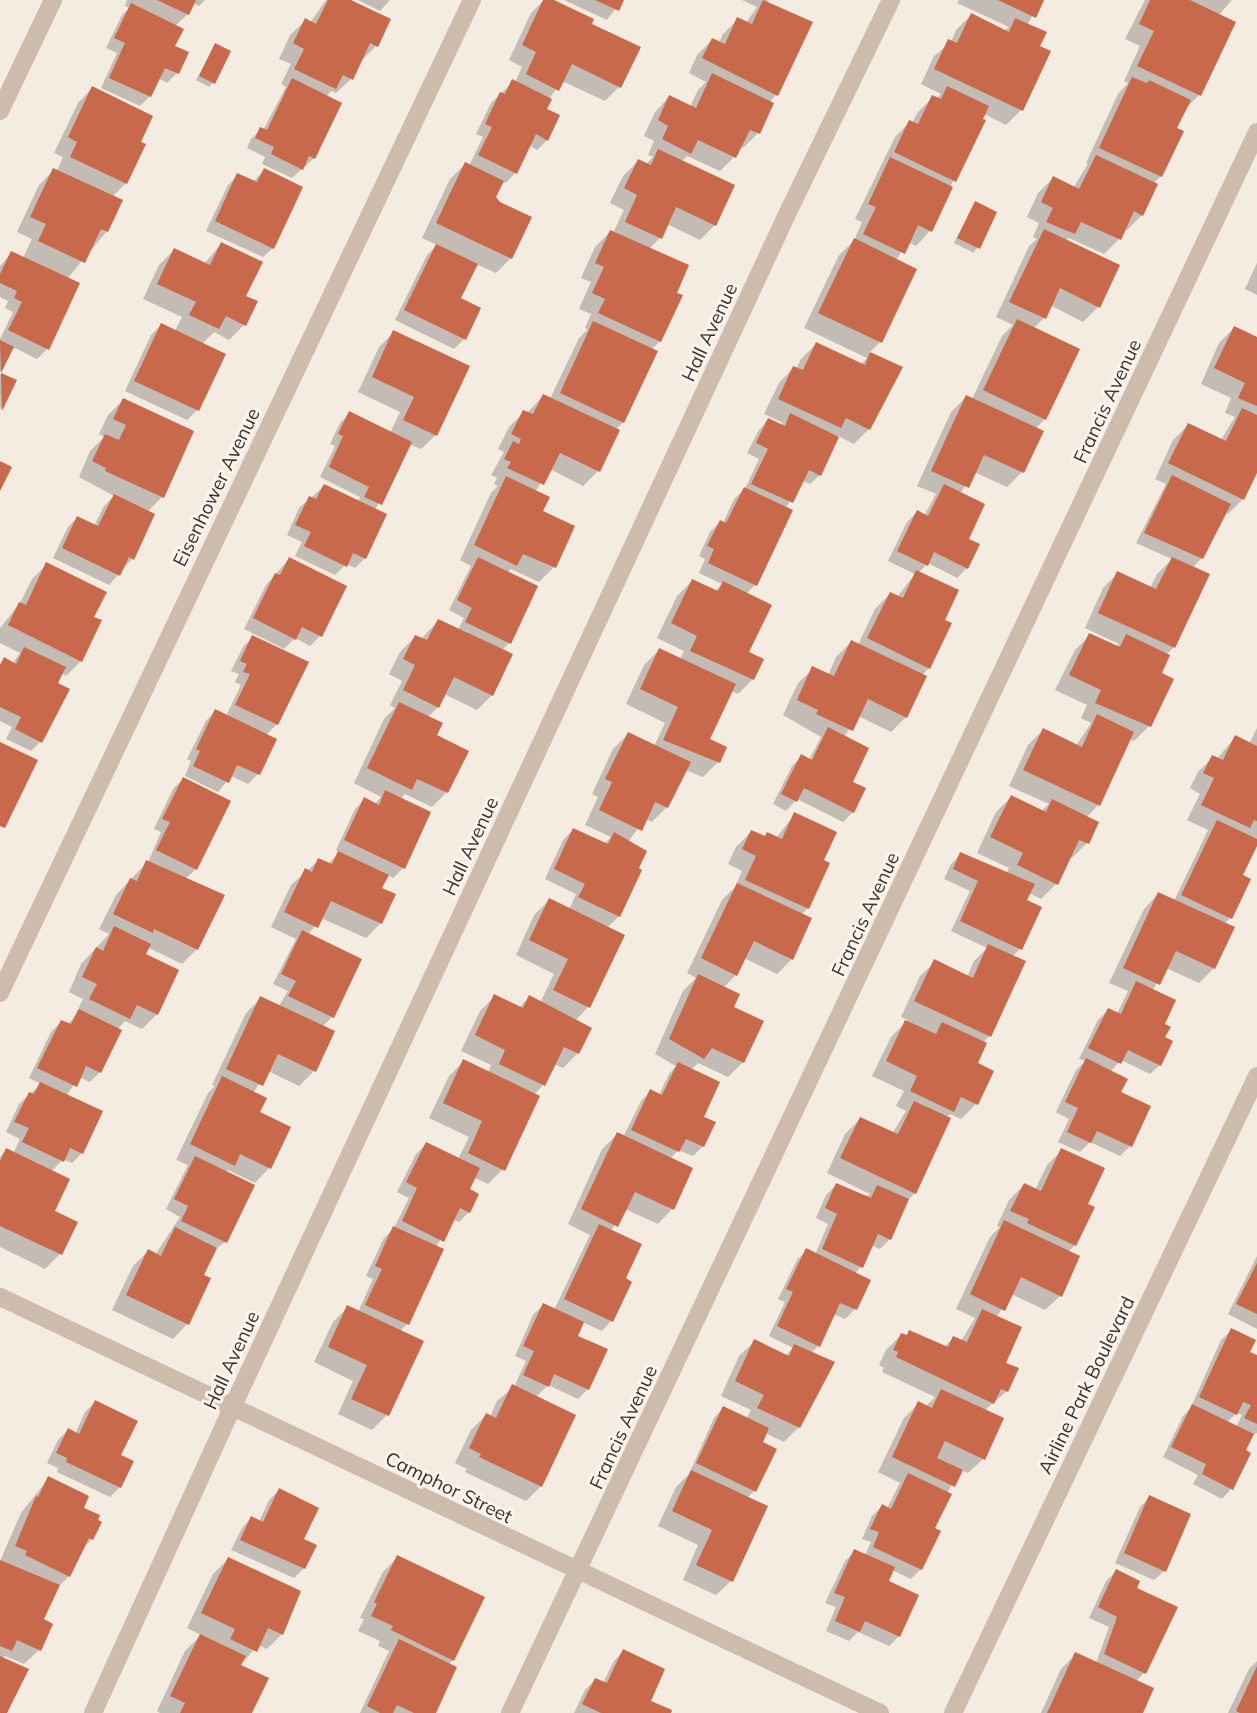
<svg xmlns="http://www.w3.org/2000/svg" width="1257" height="1713" font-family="Mulish,sans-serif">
  <rect width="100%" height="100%" fill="#f4ebe1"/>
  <g fill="#0003" fill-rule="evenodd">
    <polygon points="127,0 205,0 199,6 193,3 188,14 175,26 173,46 177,73 167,83 158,78 150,96 140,106 101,88 117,53 106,48 122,15 129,8 125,6"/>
    <polygon points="326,0 346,0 388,20 376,46 361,61 351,79 336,93 331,91 326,97 314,158 292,178 262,164 265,157 247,148 251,139 261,129 263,130 286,87 281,84 291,64 279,59 290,35 305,21 310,23"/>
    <polygon points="358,0 390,0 380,11"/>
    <polygon points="544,0 550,0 590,25 620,86 605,101 562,81 549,99 545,110 547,140 537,150 529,145 515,173 506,183 502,181 494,197 511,258 496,273 476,264 459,299 464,339 454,349 395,320 427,255 437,245 422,238 450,179 465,164 469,166 483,137 476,134 491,103 513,82 515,83 522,67 509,60 531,13"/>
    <polygon points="564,0 622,0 607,20"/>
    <polygon points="742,0 769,0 767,2 811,23 776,95 769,102 758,133 743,148 740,146 735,156 720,171 687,156 681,162 715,225 700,240 667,224 660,238 649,249 660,341 651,350 623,422 615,430 598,471 583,486 550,469 535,492 541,512 573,527 554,567 539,582 511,569 507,573 509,643 501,651 492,695 477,710 444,694 438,707 427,718 435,736 447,792 432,807 405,794 400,799 403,868 393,878 387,875 380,889 381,923 366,938 321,918 308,935 332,1017 322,1027 314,1071 299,1086 268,1071 253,1093 269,1168 255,1183 228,1170 225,1173 225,1242 213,1251 201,1276 209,1279 187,1324 173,1339 112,1310 133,1266 148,1251 155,1255 180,1217 166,1209 188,1165 176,1160 208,1093 215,1086 212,1085 246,1013 261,998 279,1006 288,991 273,984 296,939 271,927 291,885 319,860 328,864 340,852 336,850 355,809 364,800 375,804 381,797 354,783 384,719 395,708 390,705 402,681 389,674 400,652 415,637 421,639 438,621 458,630 464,618 449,610 471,566 460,560 491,493 498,486 494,484 497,478 491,475 504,452 498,449 509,427 524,412 527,413 543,396 550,399 579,338 588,329 585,328 591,314 579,309 591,282 581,278 595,247 610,232 613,233 624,210 610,203 623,176 638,161 646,164 653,157 648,155 654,141 644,136 655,112 669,97 690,107 698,90 706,82 689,73 697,55 712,40 719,43 723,34 738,19 746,23 757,7"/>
    <polygon points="959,0 1042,0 1027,25 1038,47 1021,110 1006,125 984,114 930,231 916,246 908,242 896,260 880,342 869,353 900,368 869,429 854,444 838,436 820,475 810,484 802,481 785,509 755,585 746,594 747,653 753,679 738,694 731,691 708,739 718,762 703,777 685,770 667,807 652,822 645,819 628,842 619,916 607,928 588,1007 575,1021 578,1053 563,1068 554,1064 543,1085 534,1095 503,1169 488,1184 473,1177 467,1190 469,1212 459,1222 453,1219 436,1247 407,1324 400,1331 422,1342 387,1415 372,1430 338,1414 353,1381 314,1362 333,1322 348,1307 358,1312 373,1279 366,1276 384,1238 394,1228 409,1198 397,1192 416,1154 426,1144 458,1159 469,1137 429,1118 449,1076 464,1061 488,1073 491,1065 461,1051 480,1011 495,996 519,1008 529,997 540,1003 554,974 516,955 534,915 549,900 569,910 576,894 545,879 563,840 573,830 604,844 611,837 585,825 598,797 592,794 613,749 628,734 654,746 665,723 626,704 644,665 659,650 680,659 684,651 657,638 677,596 692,581 714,592 722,584 699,573 705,559 699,556 710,532 720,522 723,523 734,499 745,489 759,459 747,453 759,430 768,420 780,426 783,423 764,414 779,383 793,368 796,369 801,359 816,344 860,365 867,358 804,328 839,255 854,241 862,222 855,219 895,137 910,122 912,123 918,112 933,97 936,99 941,94 921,84 934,56 951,42 956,30 971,15 1004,31 1009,27 957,3"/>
    <polygon points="1145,0 1232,0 1218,16 1199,95 1184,110 1175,129 1181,132 1161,176 1153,184 1142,215 1127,230 1124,228 1119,239 1104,254 1069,238 1065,241 1098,307 1083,322 1050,305 1044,318 1033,329 1045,419 1035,429 1022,472 1007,487 974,472 960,494 967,568 957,578 928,563 918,573 942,621 929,668 922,675 906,717 891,732 858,716 844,737 853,812 843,822 797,799 786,811 773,804 792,766 802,756 809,760 821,737 783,715 798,683 813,669 828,676 836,657 851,642 858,645 875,609 890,594 897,597 915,574 888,561 907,522 917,512 924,516 936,494 917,486 951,412 966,397 972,399 1002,336 1013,325 996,317 1029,246 1037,239 1033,237 1039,223 1027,217 1038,193 1053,178 1073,188 1088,164 1086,163 1118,94 1128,83 1124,81 1140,46 1125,39"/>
    <polygon points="215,45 214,82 209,87 196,80"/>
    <polygon points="92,88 139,143 126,183 112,197 107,231 67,279 47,349 37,359 13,347 0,372 0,339 13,312 5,308 8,301 0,297 0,266 11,253 23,258 32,239 17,232 39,185 54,170 57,171 63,157 54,153 78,103"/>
    <polygon points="264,170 273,248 263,257 206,231 228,185 238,175 253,182"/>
    <polygon points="975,203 995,212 974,253 954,243"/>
    <polygon points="221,244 244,297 244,325 229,340 214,332 202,344 224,354 197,410 187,420 125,391 151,335 161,325 175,331 182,317 143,299 159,265 174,250 204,264"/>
    <polygon points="1257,263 1257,295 1245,289"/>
    <polygon points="1234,328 1257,339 1257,469 1243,499 1228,514 1225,512 1202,558 1192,568 1207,575 1174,647 1166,655 1149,726 1134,741 1129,739 1098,805 1086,818 1097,823 1087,843 1072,858 1069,857 1056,884 1041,899 1029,893 1025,901 1020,949 1012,957 989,1036 983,1043 976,1064 976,1104 961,1119 950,1114 946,1118 915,1193 906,1202 890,1239 880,1249 871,1245 861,1267 854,1274 869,1281 855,1309 845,1319 833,1314 818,1346 811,1353 799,1427 784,1442 765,1433 760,1443 754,1491 747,1498 731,1581 716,1595 683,1580 698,1545 658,1526 676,1487 689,1474 714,1418 723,1408 746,1419 751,1410 721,1396 739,1356 754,1342 785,1356 793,1348 769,1336 785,1302 778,1299 797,1260 807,1250 815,1255 828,1224 816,1218 826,1195 836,1185 867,1196 870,1194 827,1173 845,1134 860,1119 892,1134 906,1111 896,1106 904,1091 872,1076 891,1037 908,1020 901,1017 920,976 935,962 967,977 974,961 987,948 951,931 970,891 944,879 951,864 960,855 1006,874 1009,868 977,853 996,812 1011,797 1041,811 1049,804 1009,786 1028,745 1043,730 1076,746 1091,723 1081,718 1087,705 1055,690 1075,650 1090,635 1115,647 1119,644 1085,628 1103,588 1118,573 1150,588 1157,574 1172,559 1136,543 1166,484 1155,479 1173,440 1188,425 1221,440 1235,417 1225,413 1231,398 1201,384 1219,343"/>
    <polygon points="394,332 436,435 421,449 409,444 375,510 365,558 355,568 346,564 335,575 295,556 302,542 287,535 299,508 324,486 358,502 360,497 320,477 335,446 330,444 340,423 350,413 390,433 400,412 358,392 379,347"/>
    <polygon points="0,374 15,381 0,410"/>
    <polygon points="123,400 162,497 147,512 132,559 109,585 53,558 68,527 77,518 94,526 104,506 114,496 79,477 90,451 104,437 99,434 108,415"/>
    <polygon points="289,559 320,636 310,646 295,638 284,649 244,629 266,585"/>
    <polygon points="47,564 92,617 81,661 66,676 61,673 41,741 31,751 6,739 12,727 0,721 0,664 4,660 12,664 20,653 0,643 0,628 20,603 32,579"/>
    <polygon points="253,637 306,663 277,724 266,735 275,739 258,774 248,784 231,776 218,792 185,776 191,761 187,759 206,721 215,711 226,716 241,685 235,682 239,674 231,671 243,647"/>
    <polygon points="1257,728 1257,843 1241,876 1230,918 1224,924 1214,968 1199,983 1166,968 1152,991 1163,1025 1160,1065 1150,1074 1121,1060 1110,1072 1119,1093 1149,1107 1130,1146 1120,1156 1090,1142 1080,1152 1058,1142 1069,1119 1056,1112 1076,1070 1085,1061 1079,1059 1098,1020 1108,1010 1117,1014 1128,991 1109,983 1144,909 1158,894 1174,901 1208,830 1187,820 1200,794 1190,788 1198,772 1213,757 1217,759 1235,737 1249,744"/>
    <polygon points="183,779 196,869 185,879 197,949 182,964 147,947 144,955 157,1014 142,1029 125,1021 117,1030 100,1072 90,1082 79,1077 66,1096 82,1153 72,1163 63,1159 51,1172 52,1211 75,1222 60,1254 45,1269 0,1247 0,1157 6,1150 13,1154 20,1139 6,1132 19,1104 41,1084 29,1078 51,1032 61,1022 68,1025 75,1015 83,999 69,992 81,964 109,934 99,929 116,895 149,860 161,832 154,829 173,789"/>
    <polygon points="795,814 822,861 808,908 801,915 792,959 777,974 744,958 736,975 723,988 731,1008 743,1062 728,1077 698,1063 691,1070 702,1117 703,1146 693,1156 678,1150 670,1159 672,1209 658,1224 625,1209 611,1231 623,1279 611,1321 602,1331 582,1322 575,1336 588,1389 578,1399 548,1385 535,1398 541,1486 526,1501 465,1472 467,1469 455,1463 471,1430 486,1415 490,1417 497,1401 514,1387 526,1361 515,1356 533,1315 543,1305 554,1310 590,1235 568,1224 602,1149 617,1134 623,1137 641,1101 651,1091 659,1095 669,1074 676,1066 655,1054 683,991 696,978 687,973 722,900 735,887 742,871 728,864 736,847 751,832 764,838 776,838"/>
    <polygon points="1062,1150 1086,1205 1075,1245 1068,1252 1060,1296 1045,1310 1011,1294 996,1318 1007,1391 984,1411 983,1459 968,1473 961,1470 947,1493 921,1569 911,1579 892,1570 886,1582 899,1636 889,1646 858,1632 849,1641 826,1631 836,1607 825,1603 845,1561 855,1551 865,1555 871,1542 862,1539 872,1516 882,1506 887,1508 900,1483 878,1472 904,1418 919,1403 926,1406 935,1397 882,1372 884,1368 879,1365 886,1350 901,1335 905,1337 910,1332 944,1347 953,1338 961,1341 975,1318 956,1309 990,1237 1000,1227 997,1226 1009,1200 1024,1185 1035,1190 1047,1165"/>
    <polygon points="1257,1256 1257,1329 1228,1314"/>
    <path d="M1231 1331 1248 1353 1257 1357V1433L1251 1436 1231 1489 1222 1499 1193 1484 1198 1475 1163 1457 1183 1416 1190 1409 1221 1340ZM1237 1413 1242 1415 1236 1427 1227 1422Z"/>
    <polygon points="95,1402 119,1456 120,1487 110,1497 57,1472 58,1468 47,1463 58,1440 68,1430 75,1434 85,1412"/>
    <polygon points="48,1479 82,1508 92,1539 82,1549 69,1576 56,1589 41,1620 39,1650 24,1664 5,1656 2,1659 5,1713 0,1713 0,1561 21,1513"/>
    <polygon points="279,1490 302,1540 304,1568 294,1578 231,1550 242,1528 251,1518 259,1522 269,1500"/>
    <polygon points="1150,1497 1164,1571 1154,1580 1115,1563 1140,1507"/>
    <polygon points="398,1557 453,1660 448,1665 434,1713 360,1713 389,1651 378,1646 380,1641 358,1631 364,1619 360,1618 383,1572"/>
    <polygon points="228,1559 282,1634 267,1649 258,1645 240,1666 249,1713 160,1713 157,1711 185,1651 201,1635 187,1628 213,1574"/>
    <polygon points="1116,1571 1135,1588 1144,1673 1136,1681 1141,1713 1041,1713 1061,1669 1076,1654 1096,1663 1109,1627 1089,1618 1106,1581"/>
    <polygon points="623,1651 649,1701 669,1713 574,1713 585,1690 595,1680 603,1683 614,1661"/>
    <polygon points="1257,1661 1257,1713 1228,1713 1249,1669"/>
  </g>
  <g fill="#c8694b">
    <polygon points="157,0 196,0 189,15"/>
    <polygon points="328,0 351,0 391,19 378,47 370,43 353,80 343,75 336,89 294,69 304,49 293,43 305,18 316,24"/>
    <polygon points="543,0 554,0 594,19 592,24 641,47 621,88 572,64 559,91 526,74 536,52 522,45"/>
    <polygon points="595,0 624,0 619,11"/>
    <polygon points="763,0 813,22 778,96 702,58 712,38 725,44 737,17 752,24"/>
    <polygon points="998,0 1044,0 1036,18"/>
    <polygon points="1150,0 1190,0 1236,22 1201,96 1137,66 1154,31 1139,24"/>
    <polygon points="131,3 184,29 175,46 189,52 179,74 165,68 151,97 109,78 125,43 114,38"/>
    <polygon points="971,13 1009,32 1015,18 1047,32 1040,46 1051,51 1023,111 934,69 948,39 957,43"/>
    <polygon points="215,43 231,51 215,84 199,76"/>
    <polygon points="712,73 774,103 760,134 750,130 736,158 698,140 691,154 662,139 668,126 658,120 669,95 696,108"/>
    <polygon points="1132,77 1147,83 1149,80 1191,100 1177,128 1184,131 1162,177 1099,148"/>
    <polygon points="292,78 342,103 315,159 309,156 303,170 271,154 274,147 255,138 260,127 267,130"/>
    <polygon points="512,79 552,99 547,109 560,115 548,141 536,134 517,174 478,155 492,127 485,124 500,92 505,94"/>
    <polygon points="92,86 153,116 141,142 146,144 127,184 70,157 77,142 68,137"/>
    <polygon points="947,86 989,106 983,119 986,120 956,182 894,152 909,120 918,124 932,95 941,99"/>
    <polygon points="658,149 735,185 716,226 676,207 662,239 625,222 637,195 624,188 638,159 651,165"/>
    <polygon points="1096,155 1158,184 1143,216 1134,211 1121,240 1081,222 1075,234 1046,222 1053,208 1041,202 1053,176 1079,189"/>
    <polygon points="890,157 953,187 932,232 918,225 905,254 863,234 876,207 868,204"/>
    <polygon points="465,162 504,181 496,197 500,202 532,217 512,259 436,223"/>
    <polygon points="53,168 123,200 108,232 101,229 85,263 38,241 46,224 30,217"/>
    <polygon points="264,168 303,187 274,249 215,221 237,173 257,182"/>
    <polygon points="975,201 997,212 980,249 957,238"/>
    <polygon points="1044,229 1120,265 1100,308 1060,288 1046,319 1009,302"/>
    <polygon points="610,230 689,265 677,293 683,295 661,342 598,313 605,299 592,293 604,267 595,263"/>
    <polygon points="854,238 917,269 882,343 818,313"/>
    <polygon points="221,242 263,262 246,296 258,301 246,326 226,316 219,329 189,315 196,302 157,284 174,248 210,265"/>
    <polygon points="436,244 478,264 461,298 481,308 466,340 404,310"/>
    <polygon points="11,251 80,283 49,350 8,330 22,302 14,298 17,291 0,283 0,274"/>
    <polygon points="1017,319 1080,349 1046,420 983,390"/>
    <polygon points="593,321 658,351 624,423 560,393"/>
    <polygon points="161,323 226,354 199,411 134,381"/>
    <polygon points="1234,326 1257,337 1257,406 1238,398 1245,383 1214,368"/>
    <polygon points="393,330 470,366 437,436 403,420 414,397 372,377"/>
    <polygon points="0,340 14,347 1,373 17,380 2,411"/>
    <polygon points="816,342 865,365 870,352 903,367 870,430 846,418 841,428 778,399 793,366 803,370"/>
    <polygon points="543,394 620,430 600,472 560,453 544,485 507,468 511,462 504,459 513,441 519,444 521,439 511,434 523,410 533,414"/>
    <polygon points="966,395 1044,431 1024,473 984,455 969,488 931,471"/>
    <polygon points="123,398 194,431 164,498 105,471 106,468 92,461 105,434 119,440 126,425 113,419"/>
    <polygon points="1242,408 1257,415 1257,473 1244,500 1168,463 1188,423 1226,441"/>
    <polygon points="349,411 412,442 382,505 364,497 369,487 329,467 343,436 338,434"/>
    <polygon points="790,413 839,437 821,476 809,470 793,503 751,484 768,449 756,443 768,418 785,426"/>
    <polygon points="0,461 12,467 0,491"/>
    <polygon points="1172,475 1231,504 1203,559 1144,533"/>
    <polygon points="506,476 550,497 543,511 575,526 556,568 523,554 517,566 474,545"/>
    <polygon points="324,484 387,514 366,559 353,553 347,567 304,546 311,532 295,525 309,496 316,499"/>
    <polygon points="944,484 985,504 969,539 980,544 968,569 934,552 928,566 897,551 917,510 928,516"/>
    <polygon points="744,487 793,510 757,586 708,563 714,549 707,546 720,520 726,523"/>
    <polygon points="114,494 155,514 134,560 129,557 120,576 62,548 77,516 98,526"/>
    <polygon points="289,557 347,586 322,637 302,627 296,640 253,618 275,573 280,575"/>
    <polygon points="478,557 538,586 511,644 465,622 472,608 457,600"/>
    <polygon points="1172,557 1210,574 1175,648 1098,613 1117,571 1156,589"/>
    <polygon points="46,562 107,592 94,617 102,620 82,662 8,625 19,602 26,605"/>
    <polygon points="916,570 959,590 945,620 952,623 930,669 867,638 890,592 903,598"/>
    <polygon points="692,579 718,591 723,581 772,605 749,652 764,659 754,680 690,651 697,636 671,623"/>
    <polygon points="438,619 513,654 493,696 454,677 439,708 403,690 415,665 403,659 415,635 427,640"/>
    <polygon points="1089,633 1120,647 1126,634 1170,655 1162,673 1174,679 1151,727 1095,703 1101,690 1069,675"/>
    <polygon points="252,635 309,662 278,725 235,705 250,674 243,672 247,664 240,661"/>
    <polygon points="851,640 927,676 907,718 868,699 853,731 816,714 818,710 797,700 812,666 834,676"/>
    <polygon points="24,647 66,667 58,683 70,689 42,743 15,729 21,717 0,707 0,665 4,657 16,664"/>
    <polygon points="659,648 736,684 710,739 727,747 720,763 663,740 678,707 640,689"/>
    <polygon points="399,702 443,723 437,735 469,751 448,793 417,779 412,790 367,768"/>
    <polygon points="215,709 277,739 260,775 237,765 229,783 193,766 200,751 196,749"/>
    <polygon points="1097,714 1134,732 1100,806 1023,770 1043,728 1082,747"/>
    <polygon points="828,727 869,748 853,782 866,788 854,813 804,788 797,802 781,794 801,754 812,760"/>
    <polygon points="628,732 691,762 668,808 655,802 642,831 599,810 612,782 605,779"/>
    <polygon points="1235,735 1257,746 1257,821 1254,820 1250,828 1201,805 1214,778 1203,773 1212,755 1223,760"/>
    <polygon points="0,742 38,760 5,828 0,826"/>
    <polygon points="183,777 231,801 197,870 156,850 170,822 162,819"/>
    <polygon points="385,790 431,812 405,869 344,840 364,797 379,805"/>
    <polygon points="1011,795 1046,812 1052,799 1099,822 1089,844 1079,840 1058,885 1017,865 1023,853 990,837"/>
    <polygon points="794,812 837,832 824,860 830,863 809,909 745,880 756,856 742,849 751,830 765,836 767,832 782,839"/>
    <polygon points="1217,820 1257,839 1257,846 1243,875 1251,879 1232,919 1181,895"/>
    <polygon points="573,828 608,844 614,832 647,851 639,868 642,870 620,917 578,897 585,884 554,869"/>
    <polygon points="338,851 389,875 382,888 396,894 382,924 331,901 318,928 284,912 305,868 312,872 318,858 332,864"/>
    <polygon points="960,852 1035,884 1027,900 1042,907 1022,950 960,921 978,881 953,869"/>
    <polygon points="146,860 225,895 198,950 154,929 153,933 113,914 130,878 137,881"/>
    <polygon points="737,883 812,918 793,960 754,941 737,976 701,958"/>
    <polygon points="1158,892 1235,927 1215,969 1176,951 1160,985 1123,968"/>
    <polygon points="549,898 625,935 590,1008 553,990 568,959 529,940"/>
    <polygon points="114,926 151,944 146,954 179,970 158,1015 137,1005 130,1019 89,999 97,984 82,977 96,947 103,951"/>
    <polygon points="302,930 362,959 334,1018 288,996 296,981 281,974"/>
    <polygon points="988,944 1026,961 991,1037 914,1001 934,959 973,978"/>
    <polygon points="698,974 740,994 734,1007 764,1021 744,1063 712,1048 704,1059 669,1039"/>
    <polygon points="1136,981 1176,1000 1165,1024 1171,1027 1165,1037 1173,1041 1161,1066 1128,1050 1121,1064 1088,1048 1108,1008 1121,1014"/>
    <polygon points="494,994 523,1008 529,995 592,1028 579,1054 564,1047 545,1086 499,1064 505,1050 475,1035"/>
    <polygon points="260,996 335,1031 316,1072 278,1054 263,1086 226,1069"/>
    <polygon points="79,1009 122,1030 101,1073 86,1066 77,1087 37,1068 61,1020 71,1024"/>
    <polygon points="905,1020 936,1034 942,1022 987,1043 978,1063 994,1071 978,1105 961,1097 954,1112 910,1091 917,1076 886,1061"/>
    <polygon points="1086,1058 1128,1079 1121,1092 1151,1106 1132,1147 1097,1131 1091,1143 1067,1132 1078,1108 1065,1102"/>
    <polygon points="463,1059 540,1096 505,1171 468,1153 482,1121 443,1103"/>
    <polygon points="678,1062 720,1082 704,1117 716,1122 704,1147 686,1139 679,1152 631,1130 650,1089 662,1095"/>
    <polygon points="222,1076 267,1098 260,1112 291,1127 271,1169 240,1154 235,1166 190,1144"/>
    <polygon points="40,1082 103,1111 83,1154 70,1148 64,1162 22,1142 29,1128 14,1122 29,1092 34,1094"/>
    <polygon points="914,1101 951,1118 916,1194 840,1158 860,1117 898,1134"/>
    <polygon points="617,1132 693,1168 674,1210 635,1192 618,1227 581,1209"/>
    <polygon points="426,1142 480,1168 470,1189 479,1194 470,1213 460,1208 444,1242 402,1221 417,1188 406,1182"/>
    <polygon points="6,1148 70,1179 55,1211 78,1222 62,1255 0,1226 0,1161"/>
    <polygon points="1061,1148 1105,1168 1088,1204 1095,1207 1076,1246 1027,1223 1029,1219 1010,1211 1024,1183 1041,1191"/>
    <polygon points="195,1156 255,1185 227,1243 181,1221 188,1206 174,1199"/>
    <polygon points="836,1183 871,1198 877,1185 909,1199 891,1240 878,1234 863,1268 822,1249 837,1214 825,1208"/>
    <polygon points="1004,1220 1080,1256 1062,1297 1021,1277 1005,1311 970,1294"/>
    <polygon points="599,1224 642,1244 626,1278 632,1282 613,1322 564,1299"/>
    <polygon points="393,1226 444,1249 409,1325 365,1305 382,1269 375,1266"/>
    <polygon points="175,1227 217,1248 204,1275 211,1278 189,1325 126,1295 148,1249 161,1256"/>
    <polygon points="806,1248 871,1280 857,1310 840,1303 820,1347 777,1326 793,1292 786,1289"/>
    <polygon points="1257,1263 1257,1314 1236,1304"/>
    <polygon points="543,1303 584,1322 578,1336 608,1349 589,1390 554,1374 549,1387 523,1375 534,1351 523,1346"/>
    <polygon points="347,1305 424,1341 389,1416 351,1399 367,1365 328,1347"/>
    <polygon points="982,1309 1022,1327 1006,1363 1019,1368 1008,1392 1001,1389 994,1404 896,1357 898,1352 893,1350 901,1333 907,1335 909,1330 948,1347 953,1336 967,1342"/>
    <polygon points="1231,1328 1256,1340 1250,1352 1257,1355 1257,1424 1244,1418 1251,1405 1243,1402 1237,1415 1199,1397"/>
    <polygon points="754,1339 789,1356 794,1344 835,1362 800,1428 757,1408 764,1395 735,1381"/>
    <polygon points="512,1384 576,1415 542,1487 479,1457 481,1454 469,1448 486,1413 496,1418"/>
    <polygon points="941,1389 1004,1418 985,1460 945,1441 937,1458 963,1470 955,1487 892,1457 918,1401 932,1408"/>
    <polygon points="95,1400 138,1421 121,1455 134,1461 121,1488 66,1462 67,1458 56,1453 68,1428 79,1434"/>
    <polygon points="1192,1404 1254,1434 1246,1450 1251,1453 1233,1490 1202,1474 1206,1464 1171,1447"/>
    <polygon points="723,1406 769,1428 763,1442 777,1449 756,1492 696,1463"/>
    <polygon points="691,1470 768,1506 733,1582 696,1565 712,1530 672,1511"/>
    <polygon points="908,1473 952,1494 935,1528 941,1531 922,1570 873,1547 879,1532 870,1529 882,1504 891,1509"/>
    <polygon points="48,1476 89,1496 84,1508 100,1515 98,1520 102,1522 93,1540 89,1538 70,1577 25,1555 27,1551 15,1546 36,1496 38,1497"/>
    <polygon points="279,1488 319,1508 304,1539 317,1545 305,1569 240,1540 251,1516 263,1522"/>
    <polygon points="1149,1495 1191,1514 1166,1572 1124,1553"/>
    <polygon points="854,1549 895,1567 889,1581 919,1595 900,1637 865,1621 860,1632 835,1621 845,1597 834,1593"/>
    <polygon points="397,1555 485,1597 454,1661 391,1630 393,1626 371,1616 377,1604 374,1602"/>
    <polygon points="228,1557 301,1591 283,1635 268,1628 257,1652 230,1639 235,1629 201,1613"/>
    <polygon points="0,1560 60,1585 44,1619 53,1624 41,1651 17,1640 12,1651 0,1646"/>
    <polygon points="1116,1569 1140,1581 1137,1588 1178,1607 1146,1674 1104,1654 1117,1617 1098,1607"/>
    <polygon points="200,1634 246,1656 241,1665 269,1678 252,1713 180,1713 185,1703 170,1696"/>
    <polygon points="399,1639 457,1667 436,1713 414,1713 397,1705 393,1713 380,1713 367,1706"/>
    <polygon points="623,1649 665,1669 651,1701 672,1710 671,1713 601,1713 582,1704 595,1678 607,1683"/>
    <polygon points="1075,1652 1154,1688 1143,1713 1047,1713"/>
    <polygon points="0,1656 29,1669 7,1713 0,1713"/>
    <polygon points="1257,1666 1257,1713 1240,1713 1236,1711"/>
  </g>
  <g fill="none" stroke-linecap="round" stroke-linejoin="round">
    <g stroke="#cdbbac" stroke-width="18">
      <polyline points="0,111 53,0"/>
      <polyline points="0,993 472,0"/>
      <polyline points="0,1297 880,1713"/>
      <polyline points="93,1713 233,1406 789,210 891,0"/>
      <polyline points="510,1713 1257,132"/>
    </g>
    <polyline stroke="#cdbbac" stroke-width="18" points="953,1713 1257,1076"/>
  </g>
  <g text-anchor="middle" stroke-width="6" stroke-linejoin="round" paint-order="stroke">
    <g font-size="19" fill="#3b302b" stroke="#fbf5ee">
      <text transform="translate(709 332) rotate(-65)" y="7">Hall Avenue</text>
      <text transform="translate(1107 401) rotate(-65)" y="7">Francis Avenue</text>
      <text transform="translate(216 487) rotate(-64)" y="7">Eisenhower Avenue</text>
      <text transform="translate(470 846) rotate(-65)" y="7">Hall Avenue</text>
      <text transform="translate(865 914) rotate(-65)" y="7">Francis Avenue</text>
      <text transform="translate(231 1360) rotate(-65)" y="7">Hall Avenue</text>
      <text transform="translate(1086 1385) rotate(-64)" y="7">Airline Park Boulevard</text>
      <text transform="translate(623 1427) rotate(-65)" y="7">Francis Avenue</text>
      <text transform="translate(449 1487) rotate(26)" y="7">Camphor Street</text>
    </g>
  </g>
</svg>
